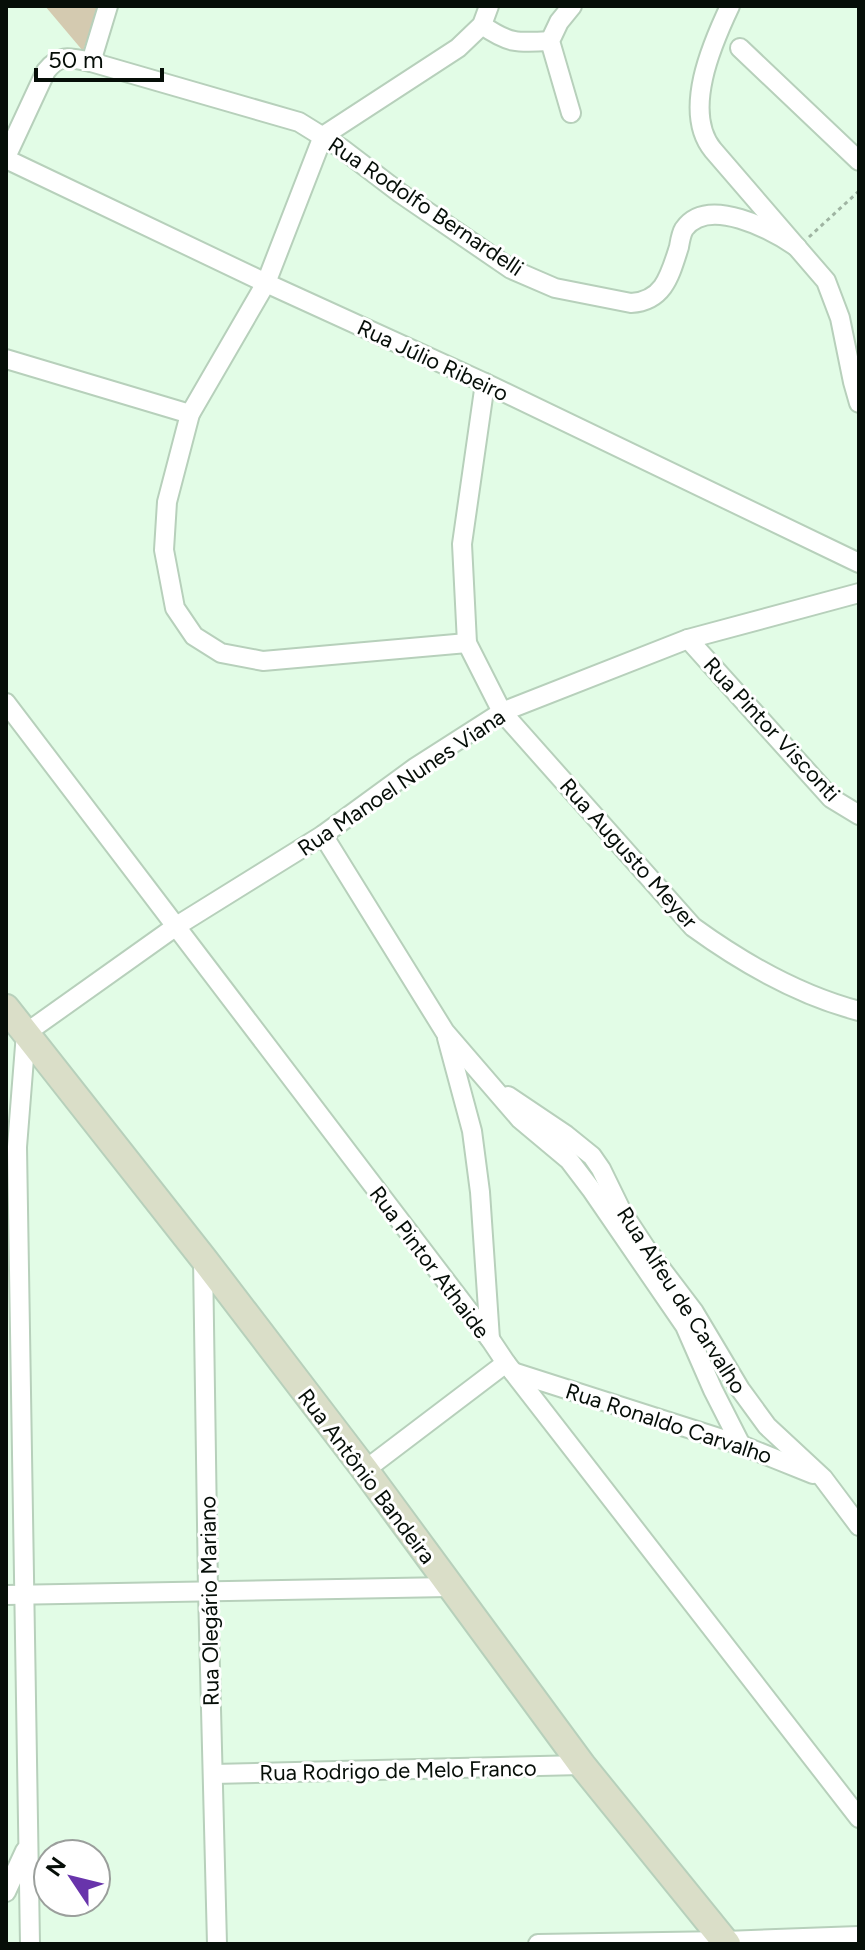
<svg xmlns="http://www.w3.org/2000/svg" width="865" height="1950" font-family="Figtree,sans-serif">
  <rect width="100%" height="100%" fill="#e2fce6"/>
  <polygon fill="#d4cab0" points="45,6 99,6 83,51"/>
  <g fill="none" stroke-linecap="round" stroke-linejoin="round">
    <g stroke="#b7d0bb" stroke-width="22">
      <g id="street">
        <path d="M730 6C712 44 682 112 713 150L826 281 840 318 853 382 859 403"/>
        <path d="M482 25C509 44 518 43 550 41"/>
        <polyline points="740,48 859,161"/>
        <polyline points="91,62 108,6"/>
        <polyline points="571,113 550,41 559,22 572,6"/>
        <path d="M6 157 46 71C60 53 71 58 91 62L299 122 341 148 400 193 511 269 555 288 631 303C664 301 670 275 679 247 680 241 681 234 684 229 708 195 772 230 797 247"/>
        <polyline points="6,159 266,283 485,383 859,563"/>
        <polyline points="6,359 190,414"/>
        <path d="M485 383 462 544 467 643 502 712 693 927C744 964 798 995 859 1011"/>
        <polyline points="688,639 831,798 859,815"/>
        <polyline points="467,643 263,661 221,653 194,636 175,608 164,550 167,502 190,414 266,283 323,136 458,48 482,25 489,6"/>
        <polyline points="6,703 490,1339 506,1363 859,1818"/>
        <polyline points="323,835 445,1032 520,1119 569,1160 591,1189 685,1326 713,1390 741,1445"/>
        <polyline points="447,1038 472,1131 480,1192 490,1339"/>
        <polyline points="508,1096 566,1135 592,1156 601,1169 622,1212 647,1250 694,1312 740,1389 767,1426 823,1478 859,1526"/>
        <polyline points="203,1258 208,1591 217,1944"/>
        <polyline points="513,1372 741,1445 813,1474"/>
        <polyline points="365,1470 506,1363"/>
        <polyline points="6,1595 449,1587"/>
        <polyline points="213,1774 582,1765"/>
        <polyline points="6,1892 25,1851"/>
        <polyline points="30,1944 17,1147 26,1033 175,927 323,835 416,767 502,712 688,639 859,593"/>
        <polyline points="538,1944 725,1941 859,1936"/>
      </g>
    </g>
    <g stroke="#b7d0bb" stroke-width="30">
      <polyline id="secondary" points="6,1008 203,1258 365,1470 582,1765 727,1944"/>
    </g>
    <polyline stroke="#9fb4a2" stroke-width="3" stroke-dasharray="4 4" stroke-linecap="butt" points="809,237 859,191"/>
    <use href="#street" stroke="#fff" stroke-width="18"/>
    <use href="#secondary" stroke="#dadec8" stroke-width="26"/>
  </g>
  <g text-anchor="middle" stroke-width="6" stroke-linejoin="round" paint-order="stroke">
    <g font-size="22" fill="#060e08" stroke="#fff">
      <text transform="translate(426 206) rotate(34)" y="8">Rua Rodolfo Bernardelli</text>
      <text transform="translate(433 360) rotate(25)" y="8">Rua Júlio Ribeiro</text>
      <text transform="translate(772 729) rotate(47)" y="8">Rua Pintor Visconti</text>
      <text transform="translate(401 782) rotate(-34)" y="8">Rua Manoel Nunes Viana</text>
      <text transform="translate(629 853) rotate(48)" y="8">Rua Augusto Meyer</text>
      <text transform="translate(430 1262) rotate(53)" y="8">Rua Pintor Athaide</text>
      <text transform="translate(682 1300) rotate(57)" y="8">Rua Alfeu de Carvalho</text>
      <text transform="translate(669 1423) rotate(18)" y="8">Rua Ronaldo Carvalho</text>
      <text transform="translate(367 1476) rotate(53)" y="8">Rua Antônio Bandeira</text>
      <text transform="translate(209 1601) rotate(-91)" y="8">Rua Olegário Mariano</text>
      <text transform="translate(398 1770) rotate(-1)" y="8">Rua Rodrigo de Melo Franco</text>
    </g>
  </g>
  <rect width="865" height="1950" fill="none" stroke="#060e08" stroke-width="16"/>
  <g transform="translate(72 1878) rotate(305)"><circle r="38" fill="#ffffff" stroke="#9b9f9c" stroke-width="2"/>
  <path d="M0-6L14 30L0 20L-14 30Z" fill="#6834ab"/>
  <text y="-12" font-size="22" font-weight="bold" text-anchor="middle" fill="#060e08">N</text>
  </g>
  <path d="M36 68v12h126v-12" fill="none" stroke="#060e08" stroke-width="4"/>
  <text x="48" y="68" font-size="24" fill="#060e08" stroke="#ffffff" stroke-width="6" paint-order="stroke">50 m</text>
</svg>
